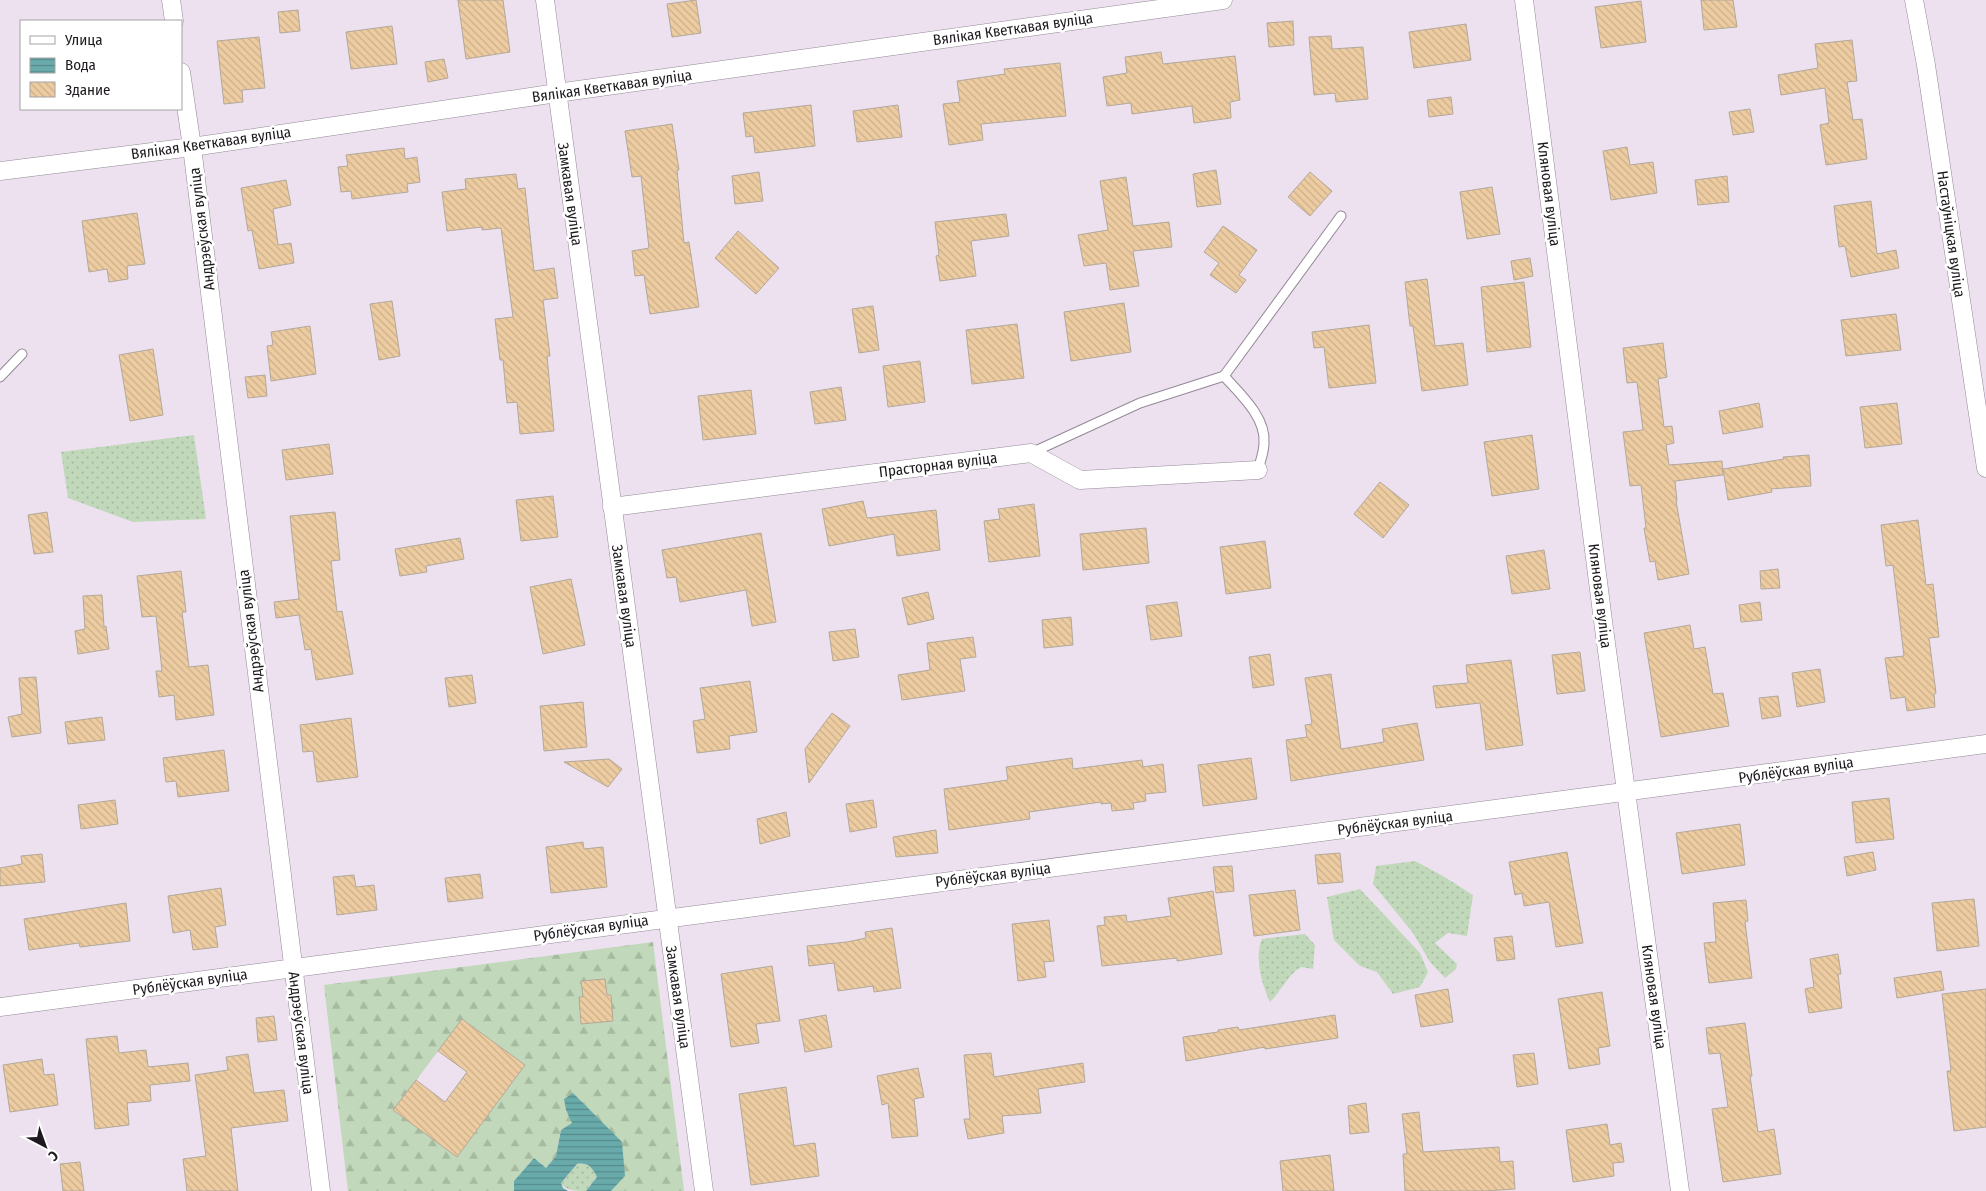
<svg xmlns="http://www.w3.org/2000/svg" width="1986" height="1191" font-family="'Fira Sans Condensed',sans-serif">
  <defs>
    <pattern id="grass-dots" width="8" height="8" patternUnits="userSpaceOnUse" patternTransform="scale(1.25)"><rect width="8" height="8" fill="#c1d9ba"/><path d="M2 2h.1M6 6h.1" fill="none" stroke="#a5ba9f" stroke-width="1.8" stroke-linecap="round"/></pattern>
    <pattern id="forest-firs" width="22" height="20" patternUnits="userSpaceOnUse" patternTransform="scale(1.25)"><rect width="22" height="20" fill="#c1d9ba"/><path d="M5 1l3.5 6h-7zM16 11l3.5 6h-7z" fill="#a5ba9f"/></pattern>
    <pattern id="water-rules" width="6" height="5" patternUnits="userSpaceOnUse" patternTransform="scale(1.25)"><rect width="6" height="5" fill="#69abab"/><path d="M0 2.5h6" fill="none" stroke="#568a8b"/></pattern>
    <pattern id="building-back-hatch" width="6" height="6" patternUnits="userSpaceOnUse" patternTransform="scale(1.25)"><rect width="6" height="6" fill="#edcca1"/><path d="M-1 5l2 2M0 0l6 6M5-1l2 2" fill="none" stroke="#cbaf8a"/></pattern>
  </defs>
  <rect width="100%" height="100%" fill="#ede1f0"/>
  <g fill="url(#grass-dots)">
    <polygon points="194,435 206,519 133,522 68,498 61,452"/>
    <polygon points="1415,861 1443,876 1473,895 1467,936 1448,933 1435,943 1457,964 1456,969 1445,978 1430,962 1413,933 1373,884 1376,866"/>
    <polygon points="1360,889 1420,953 1428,972 1420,987 1393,994 1377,972 1360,966 1334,940 1327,897"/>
    <path d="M1305 934 1315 945 1313 969 1301 967C1287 976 1282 990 1270 1002 1262 985 1254 957 1262 939Z"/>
    <path d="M584 1163 593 1168 597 1177 586 1191C576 1191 566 1191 561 1183L577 1164Z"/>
  </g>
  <path fill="url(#forest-firs)" fill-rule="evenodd" d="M653 942 684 1191H611L624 1176 600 1121 573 1093 566 1110 573 1123 561 1130 556 1156 546 1168 534 1158 514 1181V1191H348L324 985ZM462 1019 525 1065 457 1157 394 1110Z"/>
  <path fill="url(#water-rules)" d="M573 1093 622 1142 625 1176 611 1191H586L597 1177C592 1167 588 1162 577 1164L561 1183 563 1188 568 1191H514V1181L534 1158 546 1168 556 1156 561 1130 572 1123 566 1110 564 1099Z"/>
  <g fill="url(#building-back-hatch)" stroke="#b3a89b">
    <polygon points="458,0 503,0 510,52 466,59"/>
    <polygon points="696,0 701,33 672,37 667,4"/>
    <polygon points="1701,0 1733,0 1737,27 1704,30"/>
    <polygon points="1641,1 1646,42 1601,48 1595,7"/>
    <polygon points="298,10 300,31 280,33 278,12"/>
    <polygon points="1293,21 1294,45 1269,47 1267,23"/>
    <polygon points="1466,24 1471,60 1414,68 1409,32"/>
    <polygon points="392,26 397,64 351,69 346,32"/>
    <polygon points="1331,36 1332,49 1363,47 1368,99 1336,102 1335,93 1314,95 1309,37"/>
    <polygon points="259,37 265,88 242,90 243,102 224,104 217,41"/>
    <polygon points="1852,40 1857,81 1847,82 1853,120 1862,119 1867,159 1826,165 1820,125 1829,123 1825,88 1781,95 1778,75 1818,68 1815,44"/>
    <polygon points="1161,52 1163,64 1235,56 1240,100 1230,102 1231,118 1194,123 1192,106 1132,114 1131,103 1107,106 1103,77 1127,73 1125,57"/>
    <polygon points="444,59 448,78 428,82 425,62"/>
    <polygon points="1060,63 1066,116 981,124 983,140 949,145 943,104 960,102 957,81 1005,74 1004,69"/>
    <polygon points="1451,97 1453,114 1429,117 1427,100"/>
    <polygon points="811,105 815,146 755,153 753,136 746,137 743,113"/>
    <polygon points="898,105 902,137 857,142 853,111"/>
    <polygon points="1750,109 1754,132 1733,135 1729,112"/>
    <polygon points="672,124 679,170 677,170 684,243 689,242 699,307 650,314 644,275 635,276 632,251 649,248 641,176 632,177 625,131"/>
    <polygon points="1627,147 1630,165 1653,162 1657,193 1611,200 1603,151"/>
    <polygon points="404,148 405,159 417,157 420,182 407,184 408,192 352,199 351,191 341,192 338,167 348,166 346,155"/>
    <polygon points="1216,170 1221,204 1197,207 1193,174"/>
    <polygon points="759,172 763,201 735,204 732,176"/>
    <polygon points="1310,172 1332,191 1310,216 1288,197"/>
    <polygon points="516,174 518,189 525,188 534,271 554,268 558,298 543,300 550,356 547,356 554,431 520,434 517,402 507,403 503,360 500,360 495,319 513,317 501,228 482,230 482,227 447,231 442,192 466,189 465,179"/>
    <polygon points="1727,176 1729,202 1698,205 1695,180"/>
    <polygon points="1126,177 1133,226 1169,222 1172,247 1133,251 1139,286 1110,290 1106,263 1084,266 1078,235 1108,230 1100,181"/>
    <polygon points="286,180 291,205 273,209 278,245 291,243 294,263 259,269 252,230 248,231 241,188"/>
    <polygon points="1492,187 1500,234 1467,239 1460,192"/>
    <polygon points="1871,201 1877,254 1896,250 1899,268 1851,277 1845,246 1839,247 1834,206"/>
    <polygon points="137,213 145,264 127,266 128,279 109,282 107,269 89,272 82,221"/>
    <polygon points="1006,214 1009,236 971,241 976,276 940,281 936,256 939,255 935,222"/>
    <polygon points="1223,226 1257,250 1239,275 1246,280 1236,293 1210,275 1219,263 1204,252"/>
    <polygon points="738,231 779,268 756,294 715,258"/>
    <polygon points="1530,258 1533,276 1514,280 1511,261"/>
    <polygon points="1427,279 1435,346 1463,343 1468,385 1422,391 1413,326 1410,326 1405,282"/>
    <polygon points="1524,282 1531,347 1487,352 1481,287"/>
    <polygon points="392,301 400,356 379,360 370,304"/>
    <polygon points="1124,303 1131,352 1071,361 1064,312"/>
    <polygon points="873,306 879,350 859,353 852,309"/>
    <polygon points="1896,314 1901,350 1846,356 1841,320"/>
    <polygon points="1017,324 1024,378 972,384 966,330"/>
    <polygon points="1369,325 1376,383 1329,388 1324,347 1314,348 1312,332"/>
    <polygon points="310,326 316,374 271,381 267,346 273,345 271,332"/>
    <polygon points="1663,343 1667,377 1658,379 1664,427 1672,426 1674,443 1666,445 1669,465 1722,461 1723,475 1675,481 1677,501 1676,501 1689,574 1658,580 1655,561 1650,562 1644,528 1646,528 1641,485 1630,486 1623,432 1643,430 1637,382 1627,383 1623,348"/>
    <polygon points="153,349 163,415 130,421 119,355"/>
    <polygon points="920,361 925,402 888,407 883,366"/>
    <polygon points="265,375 267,396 248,398 245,377"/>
    <polygon points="841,387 846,420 815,424 810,392"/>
    <polygon points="751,390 756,434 703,440 698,396"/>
    <polygon points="1759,403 1763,427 1723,434 1719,411"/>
    <polygon points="1897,403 1902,444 1865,448 1860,407"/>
    <polygon points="1532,435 1539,489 1492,496 1484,442"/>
    <polygon points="329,444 333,474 286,480 282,450"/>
    <polygon points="1809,455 1811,486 1771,489 1772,492 1728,500 1723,469 1784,459 1783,457"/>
    <polygon points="1380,482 1409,505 1383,538 1354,514"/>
    <polygon points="553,496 558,537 521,541 516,500"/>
    <polygon points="863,501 867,518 936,510 940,550 897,556 894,534 829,546 822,509"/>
    <polygon points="1034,504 1040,556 989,562 984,521 1000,519 998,509"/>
    <polygon points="47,512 53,552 34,554 28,515"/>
    <polygon points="335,512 340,560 331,561 337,612 342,611 353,674 316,680 311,649 305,650 299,615 276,618 274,602 299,599 290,516"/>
    <polygon points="1918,520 1926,585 1933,584 1939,637 1929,638 1936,693 1934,694 1935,707 1907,711 1905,697 1891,699 1885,658 1904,656 1893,565 1886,566 1881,525"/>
    <polygon points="1146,528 1149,563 1083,570 1080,534"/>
    <polygon points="761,533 776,622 752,626 746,590 680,602 676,577 667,578 662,550"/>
    <polygon points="460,538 464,559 426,566 427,572 400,576 395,549"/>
    <polygon points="1265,541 1271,588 1226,594 1220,547"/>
    <polygon points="1544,550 1550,589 1512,594 1506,556"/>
    <polygon points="1778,569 1780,588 1761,589 1760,571"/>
    <polygon points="181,571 186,612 182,612 189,667 208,665 214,715 176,720 174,695 159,697 156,671 162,671 156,616 142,617 137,576"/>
    <polygon points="571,579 585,645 543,654 530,587"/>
    <polygon points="928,592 934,619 908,625 902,598"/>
    <polygon points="102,595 104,627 106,626 109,649 78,654 75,631 85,629 83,596"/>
    <polygon points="1177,602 1182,636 1151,640 1146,606"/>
    <polygon points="1760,602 1762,620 1741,622 1739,605"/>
    <polygon points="1071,617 1073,645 1044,648 1042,620"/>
    <polygon points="1690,625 1694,649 1705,647 1713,694 1723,693 1729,726 1661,737 1644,633"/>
    <polygon points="855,629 859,657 833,661 829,632"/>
    <polygon points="973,637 976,657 960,659 965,691 902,700 898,675 930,670 927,643"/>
    <polygon points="1580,652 1585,691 1557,694 1552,655"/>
    <polygon points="1270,654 1274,685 1253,688 1249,657"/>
    <polygon points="1511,660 1523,745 1486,750 1480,703 1436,708 1433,686 1468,683 1466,665"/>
    <polygon points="1820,669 1825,702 1797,707 1792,673"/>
    <polygon points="1331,674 1341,749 1384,742 1382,729 1417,723 1424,760 1291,781 1286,740 1307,737 1305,725 1312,724 1305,678"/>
    <polygon points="472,675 476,703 449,707 445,678"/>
    <polygon points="36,677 41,733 12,737 8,717 22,714 19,678"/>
    <polygon points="750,681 757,732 729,736 730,749 697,753 693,721 705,719 700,688"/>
    <polygon points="1778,696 1781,716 1762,719 1759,698"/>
    <polygon points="583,702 587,747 544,751 540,706"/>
    <polygon points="832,713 850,726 809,783 805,749"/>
    <polygon points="102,717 105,740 68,744 65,722"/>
    <polygon points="351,718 358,777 317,782 313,751 303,752 300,725"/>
    <polygon points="224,750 229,791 178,797 176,781 166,782 163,758"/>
    <polygon points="1072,758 1073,769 1142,760 1143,767 1163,764 1166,792 1145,794 1146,801 1133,803 1134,809 1112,811 1111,803 1101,804 1101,802 1029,812 1030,819 949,830 944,789 1008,780 1006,767"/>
    <polygon points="1251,758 1257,799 1203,806 1198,765"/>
    <polygon points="609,759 622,769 608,787 564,762"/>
    <polygon points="1889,798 1894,839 1856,843 1852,802"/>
    <polygon points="115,800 118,824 81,829 78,805"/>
    <polygon points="873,800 877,827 850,832 846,804"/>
    <polygon points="786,812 790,836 760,844 757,819"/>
    <polygon points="1740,824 1745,865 1682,874 1676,833"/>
    <polygon points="936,830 938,853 896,857 893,837"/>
    <polygon points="583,842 584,849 603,847 607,887 551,893 546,847"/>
    <polygon points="1567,852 1583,943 1556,947 1549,902 1524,906 1522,893 1515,895 1509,862"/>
    <polygon points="1873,852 1876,870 1847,876 1844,857"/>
    <polygon points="1340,853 1343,882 1318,884 1315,855"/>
    <polygon points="42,854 45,882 0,886 0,868 22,864 21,856"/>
    <polygon points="1232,866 1234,891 1216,893 1213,867"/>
    <polygon points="480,874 483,898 448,902 445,878"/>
    <polygon points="354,875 356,887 374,885 377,910 337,915 333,877"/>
    <polygon points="221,888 226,925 215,927 218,947 193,950 190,930 173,933 168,896"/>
    <polygon points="1295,890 1300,930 1254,936 1249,895"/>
    <polygon points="1213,891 1222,954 1177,961 1177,958 1102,966 1097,926 1105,925 1104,917 1126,915 1127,922 1171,916 1168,898"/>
    <polygon points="1974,899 1979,946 1937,951 1932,903"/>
    <polygon points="1746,900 1748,921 1745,922 1752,978 1709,983 1704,943 1716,942 1713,903"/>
    <polygon points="126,903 130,941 80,947 79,943 29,950 24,919"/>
    <polygon points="1049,920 1054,961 1044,962 1046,977 1018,981 1012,924"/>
    <polygon points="892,928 901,988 874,992 873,986 838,991 834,963 809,966 807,946 847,942 866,938 865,932"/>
    <polygon points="1512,936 1515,959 1497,961 1494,938"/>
    <polygon points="1838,954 1841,974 1838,974 1842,1008 1809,1013 1805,989 1814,987 1810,959"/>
    <polygon points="772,966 780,1021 756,1024 759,1043 731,1047 721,974"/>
    <polygon points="1941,971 1944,990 1897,998 1894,978"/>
    <polygon points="605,979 607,995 611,995 613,1021 581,1024 579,997 583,997 581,981"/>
    <polygon points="1448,989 1453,1022 1421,1027 1415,995"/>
    <polygon points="1986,989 1986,1127 1954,1131 1947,1071 1951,1071 1942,994"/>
    <polygon points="1602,992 1610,1046 1598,1048 1600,1064 1569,1069 1558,999"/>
    <polygon points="826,1015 832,1047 805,1052 799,1020"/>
    <polygon points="1335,1015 1338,1038 1265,1049 1265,1047 1186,1061 1183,1037 1218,1032 1218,1030 1238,1027 1239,1030"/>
    <polygon points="274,1016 277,1040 258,1042 256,1018"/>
    <polygon points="462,1019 525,1065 457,1157 393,1110 416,1080 445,1102 467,1072 438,1051"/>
    <polygon points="1745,1023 1752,1076 1750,1076 1758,1132 1774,1129 1781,1174 1723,1182 1712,1109 1728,1107 1720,1053 1709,1054 1706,1028"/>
    <polygon points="117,1036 119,1053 146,1050 148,1067 188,1063 190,1081 150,1085 151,1101 127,1103 129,1125 95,1129 86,1039"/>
    <polygon points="991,1053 994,1077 1083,1063 1085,1082 1038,1089 1041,1113 1002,1116 1004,1133 968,1139 964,1119 970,1119 964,1055"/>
    <polygon points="1534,1053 1538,1084 1517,1087 1513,1055"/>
    <polygon points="248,1054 254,1093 284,1090 288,1121 231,1128 238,1191 187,1191 183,1159 206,1156 195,1075 228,1070 226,1057"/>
    <polygon points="42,1059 44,1075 54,1074 58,1105 10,1112 3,1065"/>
    <polygon points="918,1068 924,1097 914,1099 918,1136 892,1138 888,1103 882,1105 877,1076"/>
    <polygon points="786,1087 794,1146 815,1143 819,1176 751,1185 739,1094"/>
    <polygon points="1366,1103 1369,1132 1350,1134 1348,1106"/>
    <polygon points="1419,1112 1423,1152 1499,1147 1500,1162 1513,1161 1515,1189 1485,1191 1405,1191 1403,1154 1407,1154 1402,1114"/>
    <polygon points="1607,1124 1610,1145 1621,1143 1624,1162 1613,1163 1614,1176 1573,1182 1566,1130"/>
    <polygon points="1330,1155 1334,1191 1283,1191 1280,1161"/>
    <polygon points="80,1162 84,1191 63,1191 60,1164"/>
  </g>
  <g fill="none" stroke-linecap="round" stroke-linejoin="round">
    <g stroke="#938996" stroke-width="11">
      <g id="service">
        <path d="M1224 376C1240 394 1266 417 1264 443 1264 452 1260 462 1258 470"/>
        <polyline points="0,377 22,354"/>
        <polyline points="1031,453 1140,403 1224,376 1341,216"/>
      </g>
    </g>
    <g stroke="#938996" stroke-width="19">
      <g id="minor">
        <polyline points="171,0 174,21"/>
        <polyline points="545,0 704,1191"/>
        <polyline points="1524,0 1603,621 1680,1191"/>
        <polyline points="1914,0 1926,65 1986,468"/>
        <polyline points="181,72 192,147 321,1191"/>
        <polyline points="0,171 192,147 557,93 1223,0"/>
        <polyline points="612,507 1031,453 1080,480 1258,470"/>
        <polyline points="0,1007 1986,744"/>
      </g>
    </g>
    <use href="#service" stroke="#fff" stroke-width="9"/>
    <use href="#minor" stroke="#fff" stroke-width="18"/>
  </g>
  <g text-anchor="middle" stroke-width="5" stroke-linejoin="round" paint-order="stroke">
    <g font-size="15" fill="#1d191e" stroke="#fff">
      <text transform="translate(1013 29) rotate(-8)" y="5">Вялікая Кветкавая вуліца</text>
      <text transform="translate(612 86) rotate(-8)" y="5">Вялікая Кветкавая вуліца</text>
      <text transform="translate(211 143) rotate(-8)" y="5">Вялікая Кветкавая вуліца</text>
      <text transform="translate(570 194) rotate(82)" y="5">Замкавая вуліца</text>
      <text transform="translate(1549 194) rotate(83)" y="5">Кляновая вуліца</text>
      <text transform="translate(202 229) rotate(-97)" y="5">Андрэеўская вуліца</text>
      <text transform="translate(1951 234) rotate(82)" y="5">Настаўніцкая вуліца</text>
      <text transform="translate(938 465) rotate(-7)" y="5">Прасторная вуліца</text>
      <text transform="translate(624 596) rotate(82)" y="5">Замкавая вуліца</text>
      <text transform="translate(1600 596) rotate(83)" y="5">Кляновая вуліца</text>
      <text transform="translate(251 631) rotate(-97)" y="5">Андрэеўская вуліца</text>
      <text transform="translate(1796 770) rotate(-8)" y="5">Рублёўская вуліца</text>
      <text transform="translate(1395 823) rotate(-7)" y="5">Рублёўская вуліца</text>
      <text transform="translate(993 875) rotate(-7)" y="5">Рублёўская вуліца</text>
      <text transform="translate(591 928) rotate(-8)" y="5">Рублёўская вуліца</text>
      <text transform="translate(190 982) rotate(-8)" y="5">Рублёўская вуліца</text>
      <text transform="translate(678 997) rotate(82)" y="5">Замкавая вуліца</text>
      <text transform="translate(1654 997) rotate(82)" y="5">Кляновая вуліца</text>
      <text transform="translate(301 1033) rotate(83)" y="5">Андрэеўская вуліца</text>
    </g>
  </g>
  <rect x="20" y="20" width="162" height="90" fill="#ffffff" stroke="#a5a3a5"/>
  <rect x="30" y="36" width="25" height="8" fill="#ffffff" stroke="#a5a3a5"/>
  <text x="65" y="45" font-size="15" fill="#1d191e">Улица</text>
  <rect x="30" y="58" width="25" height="15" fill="url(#water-rules)" stroke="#a5a3a5"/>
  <text x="65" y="70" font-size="15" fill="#1d191e">Вода</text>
  <rect x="30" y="82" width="25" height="15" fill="url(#building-back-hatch)" stroke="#a5a3a5"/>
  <text x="65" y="95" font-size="15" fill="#1d191e">Здание</text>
  <g transform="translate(45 1146) rotate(139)" stroke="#ffffff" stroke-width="4" paint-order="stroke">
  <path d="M0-4L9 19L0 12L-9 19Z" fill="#1d191e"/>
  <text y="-8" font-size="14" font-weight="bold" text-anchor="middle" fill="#1d191e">С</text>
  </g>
</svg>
